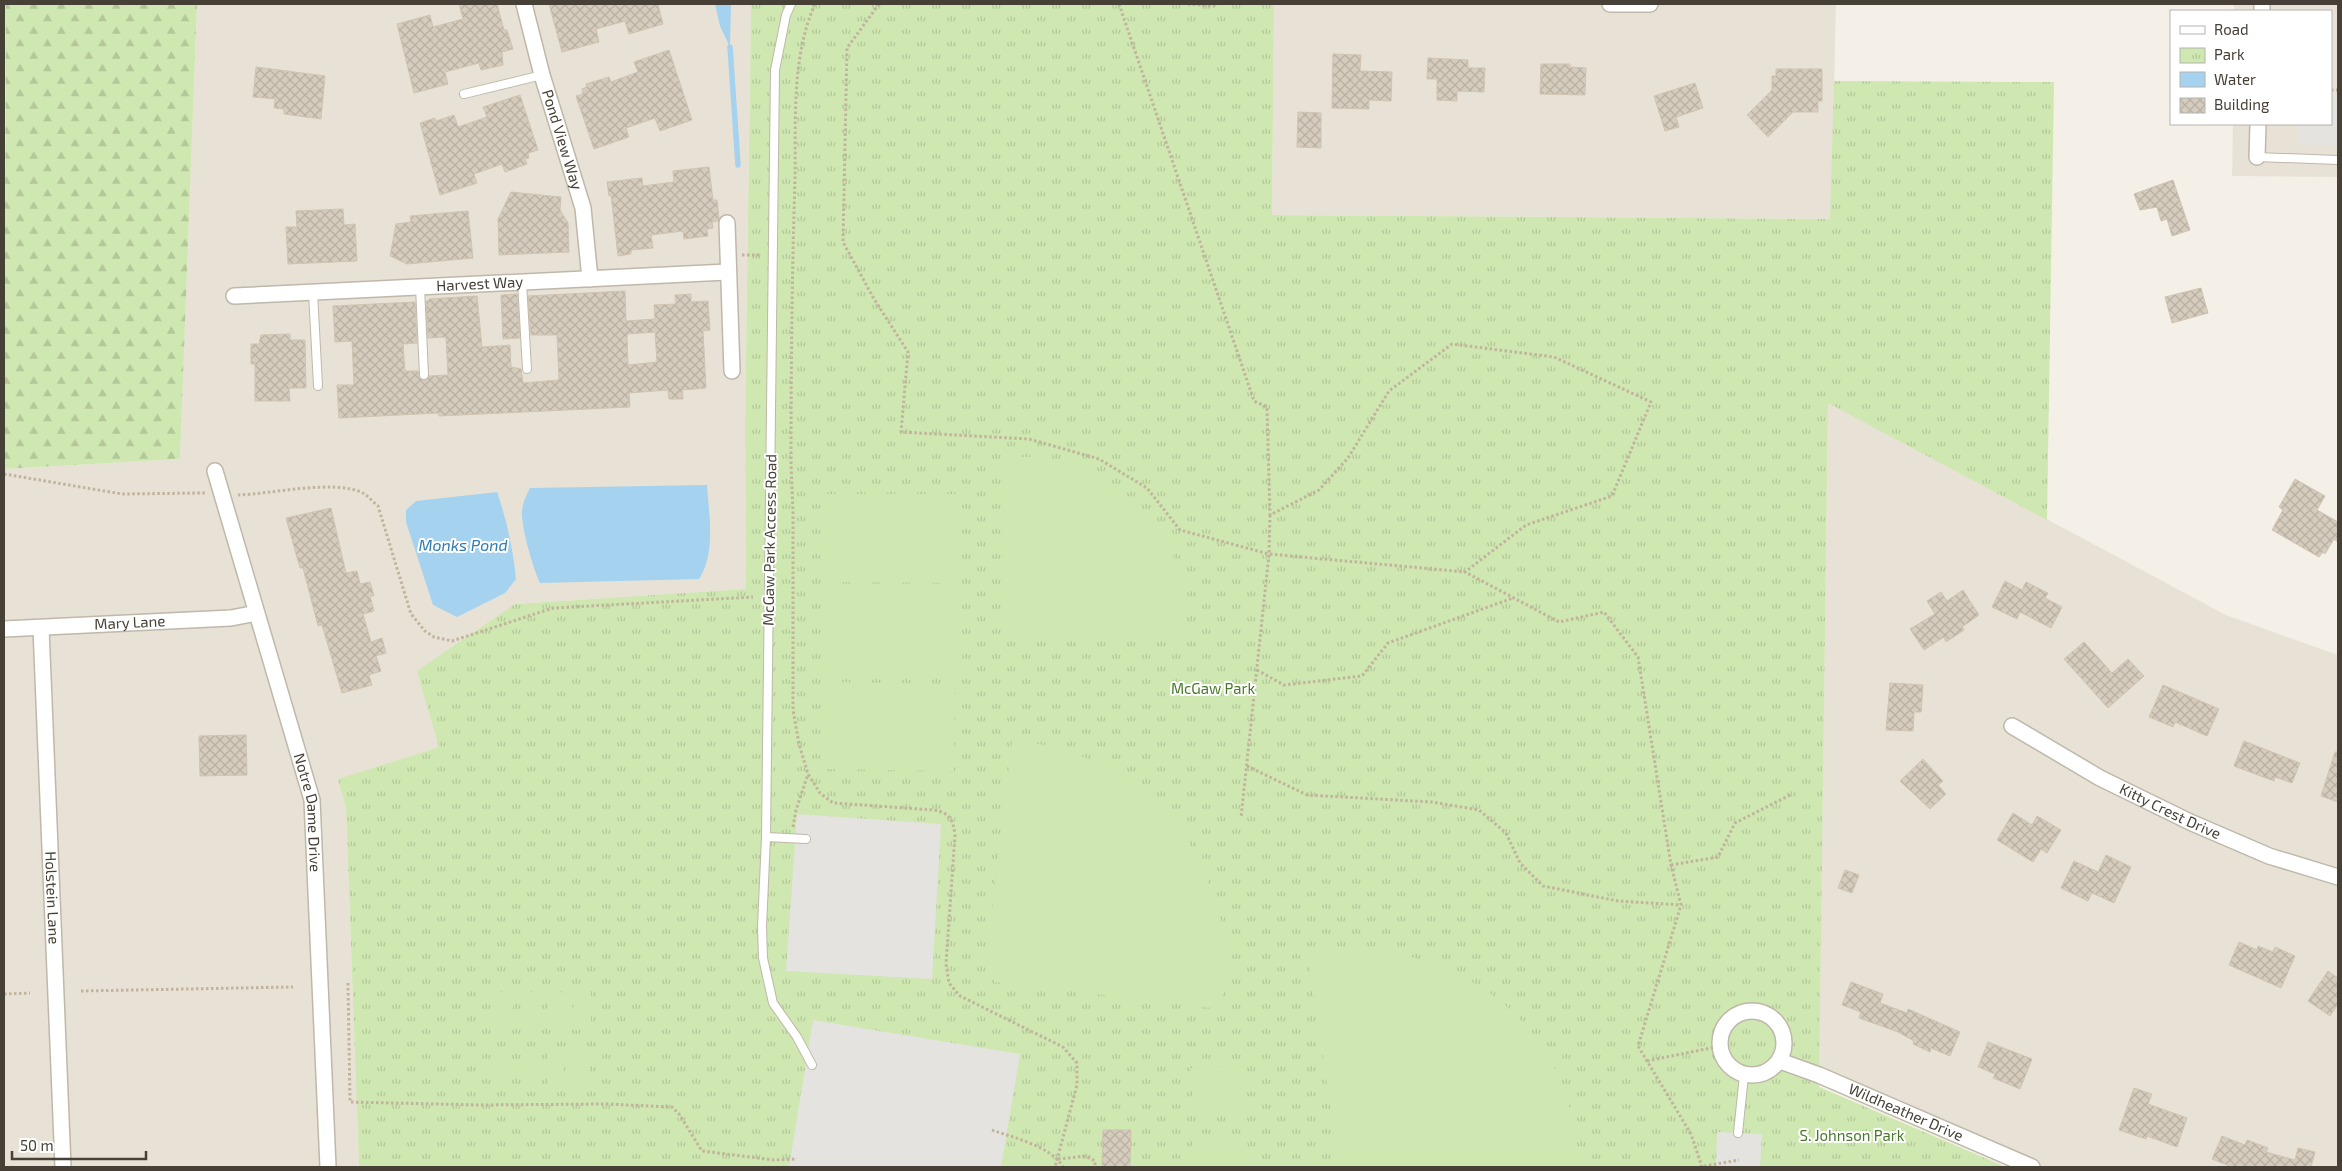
<svg xmlns="http://www.w3.org/2000/svg" width="2342" height="1171" font-family="'Exo 2',sans-serif">
  <defs>
    <pattern id="grass-dots" width="8" height="8" patternUnits="userSpaceOnUse" patternTransform="scale(1.25)"><rect width="8" height="8" fill="#cfe7b1"/><path d="M2 2h.1M6 6h.1" fill="none" stroke="#b3c799" stroke-width="1.8" stroke-linecap="round"/></pattern>
    <pattern id="forest-firs" width="22" height="20" patternUnits="userSpaceOnUse" patternTransform="scale(1.25)"><rect width="22" height="20" fill="#cfe7b1"/><path d="M5 1l3.5 6h-7zM16 11l3.5 6h-7z" fill="#b3c799"/></pattern>
    <pattern id="park-tufts" width="24" height="20" patternUnits="userSpaceOnUse" patternTransform="scale(1.25)"><rect width="24" height="20" fill="#cfe7b1"/><path d="M3 7l-1-3M5 7V3M7 7l1-3M15 17l-1-3M17 17v-4M19 17l1-3" fill="none" stroke="#b3c799"/></pattern>
    <pattern id="building-cross-hatch" width="8" height="8" patternUnits="userSpaceOnUse" patternTransform="scale(1.25)"><rect width="8" height="8" fill="#d5ccbd"/><path d="M0 0l8 8M0 8l8-8" fill="none" stroke="#b8b0a3"/></pattern>
  </defs>
  <rect width="100%" height="100%" fill="#f4f0e8"/>
  <g fill="#e8e2d6">
    <polygon points="197,4 751,4 745,427 746,589 515,604 439,747 339,779 346,808 359,1167 4,1167 4,469 180,459"/>
    <polygon points="1274,4 1836,4 1831,219 1272,215"/>
    <polygon points="2234,4 2338,4 2338,177 2232,176 2233,124 2331,124 2331,11 2234,11"/>
    <polygon points="1828,402 2226,615 2338,655 2338,1167 2035,1167 1819,1075"/>
  </g>
  <polygon fill="url(#grass-dots)" points="4,4 6,4 4,282"/>
  <polygon fill="url(#forest-firs)" points="6,4 197,4 180,459 4,469"/>
  <polygon fill="url(#park-tufts)" points="751,4 1274,4 1272,215 1830,219 1834,81 2054,82 2047,520 1828,403 1819,1087 2006,1167 359,1167 346,808 338,779 439,747 417,671 515,604 746,589 745,427"/>
  <g fill="#cfe7b1">
    <path d="M1003 457C1021 457 1039 456 1056 460 1094 469 1148 505 1166 540 1174 556 1182 580 1184 598 1185 612 1184 626 1185 640H1017L1006 629Z"/>
    <polygon points="826,494 959,494 959,583 826,582"/>
    <polygon points="824,588 957,589 956,676 824,675"/>
    <polygon points="822,682 955,684 954,771 821,769"/>
    <path d="M1012 740C1107 750 1180 801 1212 892 1218 910 1225 929 1226 948 1226 968 1223 989 1221 1009L996 982 985 971Z"/>
    <path d="M1367 948C1485 964 1570 1035 1578 1159L1522 1167H1339L1308 955 1341 949Z"/>
    <rect x="495" y="992" width="18" height="38"/>
    <rect x="521" y="992" width="17" height="37"/>
    <rect x="547" y="992" width="18" height="38"/>
    <polygon points="573,992 591,992 591,1030 574,1030"/>
    <rect x="521" y="1048" width="17" height="38"/>
    <polygon points="494,1049 512,1049 512,1086 495,1086"/>
    <rect x="547" y="1049" width="17" height="37"/>
    <rect x="572" y="1049" width="17" height="37"/>
    <polygon points="1245,1066 1247,1115 1193,1117 1191,1068"/>
    <polygon points="1247,1139 1249,1167 1194,1167 1193,1141"/>
  </g>
  <g fill="#e5e3e0">
    <polygon points="2331,93 2338,93 2338,146 2297,144 2297,124 2331,124"/>
    <polygon points="797,814 941,824 932,979 786,971"/>
    <polygon points="813,1020 1020,1054 1001,1167 789,1167"/>
    <polygon points="1717,1132 1762,1134 1760,1167 1716,1167"/>
  </g>
  <g fill="#a5d2ef">
    <polygon points="715,4 731,4 730,47 720,26"/>
    <path d="M707 485C709 515 716 553 699 579L540 583C533 568 521 527 522 511 523 502 526 496 530 488Z"/>
    <path d="M497 492C507 521 513 549 516 579L505 593 457 617 433 605 406 522V510L416 501Z"/>
  </g>
  <g fill="none" stroke-linecap="round" stroke-linejoin="round">
    <polyline stroke="#a5d2ef" stroke-width="5.5" points="730,47 738,165"/>
  </g>
  <g fill="url(#building-cross-hatch)" stroke="#d0c3b1" fill-rule="evenodd">
    <polygon points="459,4 497,4 504,30 507,30 513,49 502,52 503,65 481,70 479,63 445,72 448,84 414,93 397,24 430,15 433,27 463,19"/>
    <polygon points="549,4 658,4 663,24 629,34 625,21 596,29 599,42 562,52"/>
    <polygon points="669,50 692,120 660,131 655,118 626,128 629,137 594,149 576,96 583,94 582,89 587,87 586,84 609,77 611,82 638,72 634,62"/>
    <polygon points="1333,54 1361,55 1360,71 1392,72 1391,101 1369,100 1369,109 1332,108"/>
    <polygon points="1428,58 1468,60 1468,68 1485,68 1484,92 1457,91 1457,101 1437,100 1437,79 1427,79"/>
    <polygon points="1541,64 1570,64 1570,67 1586,68 1585,95 1540,94"/>
    <polygon points="256,67 325,76 321,119 284,114 284,109 274,108 275,99 253,97"/>
    <polygon points="1776,69 1822,69 1822,101 1818,101 1818,112 1793,112 1768,137 1747,115 1772,90 1772,76 1776,76"/>
    <polygon points="1695,83 1703,108 1676,117 1679,127 1665,131 1654,96"/>
    <polygon points="520,95 538,150 528,153 529,158 525,159 527,164 505,172 502,164 474,174 477,183 440,195 420,123 435,118 436,121 454,115 458,127 487,117 483,107"/>
    <polygon points="1298,112 1321,113 1321,148 1297,147"/>
    <polygon points="709,167 713,200 717,200 719,218 718,221 712,222 713,228 707,229 708,236 684,239 683,231 651,235 653,248 631,250 631,254 618,256 611,195 609,196 607,182 642,178 643,186 674,182 673,171"/>
    <polygon points="2173,180 2190,230 2172,236 2167,219 2161,221 2157,207 2140,210 2134,194"/>
    <polygon points="511,192 561,197 560,210 568,223 569,252 499,255 498,219"/>
    <polygon points="343,209 344,225 355,224 357,261 288,264 286,227 297,227 296,211"/>
    <polygon points="468,211 473,258 407,264 390,256 396,224 411,222 410,216"/>
    <polygon points="2201,288 2208,313 2172,323 2165,297"/>
    <path d="M625 291 626 321 655 319 654 305 676 304 675 295 691 294V302L708 301 710 330 703 331 706 388 682 390 683 399H669L668 390 629 393 630 407 439 416V413L339 418 337 385H354L352 341 335 342 333 306 415 302 417 343 403 344 405 371H418L420 378 425 381 429 376 448 375 446 337 428 338 426 301H429V299L477 296 482 347 510 345 511 367 521 369 523 383 559 380 557 335H531L528 296ZM655 332 657 362 628 365 627 334Z"/>
    <polygon points="517,294 520,338 503,339 501,295"/>
    <polygon points="290,334 290,340 305,340 306,388 289,388 290,401 255,401 255,364 251,364 251,344 259,344 261,335"/>
    <polygon points="2295,479 2325,496 2317,510 2338,522 2338,542 2334,539 2325,554 2323,552 2319,557 2272,530 2283,510 2279,507"/>
    <polygon points="331,508 346,573 357,571 360,584 370,582 374,596 370,596 374,611 363,614 371,642 382,638 386,653 376,656 381,671 369,675 372,685 342,693 322,625 318,626 303,568 300,568 286,518"/>
    <polygon points="2005,581 2022,590 2026,582 2048,593 2045,598 2062,607 2051,628 2020,612 2017,619 1992,607"/>
    <polygon points="1963,590 1979,615 1962,627 1964,630 1946,642 1944,637 1924,650 1910,629 1935,614 1927,601 1941,592 1947,601"/>
    <polygon points="2084,642 2112,673 2128,659 2144,676 2108,708 2064,659"/>
    <polygon points="1890,683 1923,685 1921,712 1914,712 1913,731 1886,730"/>
    <polygon points="2163,685 2219,709 2207,736 2175,722 2173,727 2149,717"/>
    <polygon points="246,735 247,775 200,776 199,736"/>
    <polygon points="2244,741 2300,763 2292,783 2275,777 2274,781 2234,766"/>
    <polygon points="2335,752 2338,752 2338,802 2321,796"/>
    <polygon points="1923,759 1943,781 1938,785 1946,794 1930,809 1900,781"/>
    <polygon points="2013,813 2032,825 2037,816 2061,830 2047,853 2041,849 2033,862 1997,840"/>
    <polygon points="2106,855 2131,867 2114,903 2092,893 2088,901 2061,888 2074,861 2098,872"/>
    <polygon points="1845,870 1859,875 1852,893 1838,888"/>
    <polygon points="2239,942 2257,950 2258,946 2273,952 2275,947 2295,956 2281,988 2229,965"/>
    <polygon points="2328,971 2338,978 2338,1004 2330,1016 2308,1001"/>
    <polygon points="1851,982 1883,994 1880,1003 1907,1013 1908,1009 1960,1032 1950,1056 1931,1048 1930,1052 1913,1044 1914,1041 1898,1032 1859,1018 1861,1012 1842,1005"/>
    <polygon points="1988,1042 2032,1059 2020,1089 1993,1078 1995,1074 1978,1067"/>
    <polygon points="2134,1088 2152,1094 2148,1104 2187,1118 2177,1147 2147,1136 2146,1139 2119,1130"/>
    <polygon points="1103,1130 1131,1130 1130,1167 1102,1167"/>
    <polygon points="2222,1136 2245,1145 2247,1140 2268,1148 2266,1152 2295,1160 2298,1148 2315,1152 2311,1167 2232,1167 2212,1159"/>
  </g>
  <g fill="none" stroke-linecap="round" stroke-linejoin="round">
    <g stroke="#bfb8aa" stroke-width="10">
      <g id="service">
        <polyline points="791,4 786,15 775,70 766,837 762,927 763,958 773,1003 797,1037 812,1065"/>
        <polyline points="464,94 542,75"/>
        <polyline points="2257,157 2338,160"/>
        <polyline points="522,282 527,369"/>
        <polyline points="420,287 424,375"/>
        <polyline points="313,292 318,386"/>
        <polyline points="766,837 806,839"/>
        <polyline points="1738,1133 1744,1075"/>
      </g>
    </g>
    <g stroke="#bfb8aa" stroke-width="18">
      <g id="minor">
        <path id="s1" d="M524 4 542 75 583 208 590 279"/>
        <polyline points="1610,4 1650,4"/>
        <polyline points="2262,11 2262,4"/>
        <polyline points="2257,157 2258,124"/>
        <polyline points="727,223 732,371"/>
        <path id="s2" d="M234 296 727 272"/>
        <path id="s3" d="M215 471 312 800 328 1167"/>
        <path id="s4" d="M41 628 63 1167"/>
        <path id="s5" d="M4 629 231 618 256 613"/>
        <path id="s6" d="M2012 726 2100 778 2190 822 2269 856 2338 877"/>
        <circle cx="1752" cy="1043" r="32"/>
        <path id="s7" d="M1780 1061 1819 1075 2032 1167"/>
      </g>
    </g>
    <g stroke="#c1b39c" stroke-width="3" stroke-dasharray="2.5 2.5" stroke-linecap="butt">
      <path d="M815 4C791 58 796 121 795 179 792 274 791 369 791 464L793 512V710L799 744 808 774 820 793 833 803 934 810C950 813 953 820 955 835L946 964 949 983 960 996 1063 1047 1077 1063V1085L1055 1167"/>
      <polyline points="879,4 847,48 843,242 874,299 908,352 901,432 1029,439 1099,459 1147,488 1180,530 1269,554 1241,818"/>
      <polyline points="1119,4 1254,401 1267,407 1270,515 1319,490 1348,458 1389,391 1452,344 1554,357 1651,402 1612,496 1526,525 1465,572 1559,622 1604,612 1638,657 1671,865 1681,905 1638,1046 1691,1134 1702,1167"/>
      <polyline points="1188,4 1213,6 1218,4"/>
      <polyline points="2331,90 2338,90"/>
      <polyline points="742,255 761,255"/>
      <polyline points="4,474 122,494 205,493"/>
      <path d="M238 495C271 494 335 479 363 493 368 496 373 502 378 506L411 614 425 631 434 637 452 641 553 608 753 597"/>
      <polyline points="1270,515 1269,554 1465,572"/>
      <polyline points="1257,670 1284,685 1362,676 1388,643 1513,598"/>
      <polyline points="1247,766 1307,795 1432,802 1479,810 1506,833 1520,863 1543,886 1618,901 1681,905"/>
      <polyline points="793,827 796,810 808,774"/>
      <polyline points="1671,865 1718,857 1735,823 1792,794"/>
      <polyline points="348,983 350,1102 478,1105 606,1104 672,1107 679,1114 702,1151 774,1160 797,1159"/>
      <polyline points="81,991 293,987"/>
      <polyline points="4,994 30,993"/>
      <polyline points="1647,1061 1720,1046"/>
      <path d="M992 1130C1014 1138 1051 1146 1063 1167"/>
      <polyline points="1058,1159 1086,1156 1095,1161 1095,1167"/>
      <polyline points="1699,1167 1739,1160"/>
    </g>
    <use href="#service" stroke="#fff" stroke-width="8"/>
    <use href="#minor" stroke="#fff" stroke-width="15"/>
  </g>
  <g text-anchor="middle" stroke-width="4" stroke-linejoin="round" paint-order="stroke">
    <g font-size="15" fill="#474037" stroke="#fff">
      <text dy="5" stroke="none"><textPath href="#s1" startOffset="141">Pond View Way</textPath></text>
      <text dy="5" stroke="none"><textPath href="#s2" startOffset="246">Harvest Way</textPath></text>
      <text transform="translate(770 540) rotate(-89)" y="5">McGaw Park Access Road</text>
      <text dy="5" stroke="none"><textPath href="#s5" startOffset="126">Mary Lane</textPath></text>
      <text dy="5" stroke="none"><textPath href="#s6" startOffset="180">Kitty Crest Drive</textPath></text>
      <text dy="5" stroke="none"><textPath href="#s3" startOffset="355">Notre Dame Drive</textPath></text>
      <text dy="5" stroke="none"><textPath href="#s4" startOffset="270">Holstein Lane</textPath></text>
      <text dy="5" stroke="none"><textPath href="#s7" startOffset="136">Wildheather Drive</textPath></text>
    </g>
    <g font-size="15" fill="#48782a" stroke="#fff">
      <text x="1213" y="694">McGaw Park</text>
      <text x="1852" y="1141">S. Johnson Park</text>
    </g>
    <g font-size="16" font-style="italic" fill="#317cb2" stroke="#fff">
      <text x="463" y="551">Monks Pond</text>
    </g>
  </g>
  <rect width="2342" height="1171" fill="none" stroke="#474037" stroke-width="10"/>
  <rect x="2170" y="10" width="162" height="115" fill="#ffffff" stroke="#b5b3af"/>
  <rect x="2180" y="26" width="25" height="8" fill="#ffffff" stroke="#b5b3af"/>
  <text x="2214" y="35" font-size="15" fill="#474037">Road</text>
  <rect x="2180" y="48" width="25" height="15" fill="url(#park-tufts)" stroke="#b5b3af"/>
  <text x="2214" y="60" font-size="15" fill="#474037">Park</text>
  <rect x="2180" y="72" width="25" height="15" fill="#a5d2ef" stroke="#b5b3af"/>
  <text x="2214" y="85" font-size="15" fill="#474037">Water</text>
  <rect x="2180" y="98" width="25" height="15" fill="url(#building-cross-hatch)" stroke="#b5b3af"/>
  <text x="2214" y="110" font-size="15" fill="#474037">Building</text>
  <path d="M12 1151v8h134v-8" fill="none" stroke="#474037" stroke-width="2.5"/>
  <text x="20" y="1151" font-size="15" fill="#474037" stroke="#ffffff" stroke-width="4" paint-order="stroke">50 m</text>
</svg>
